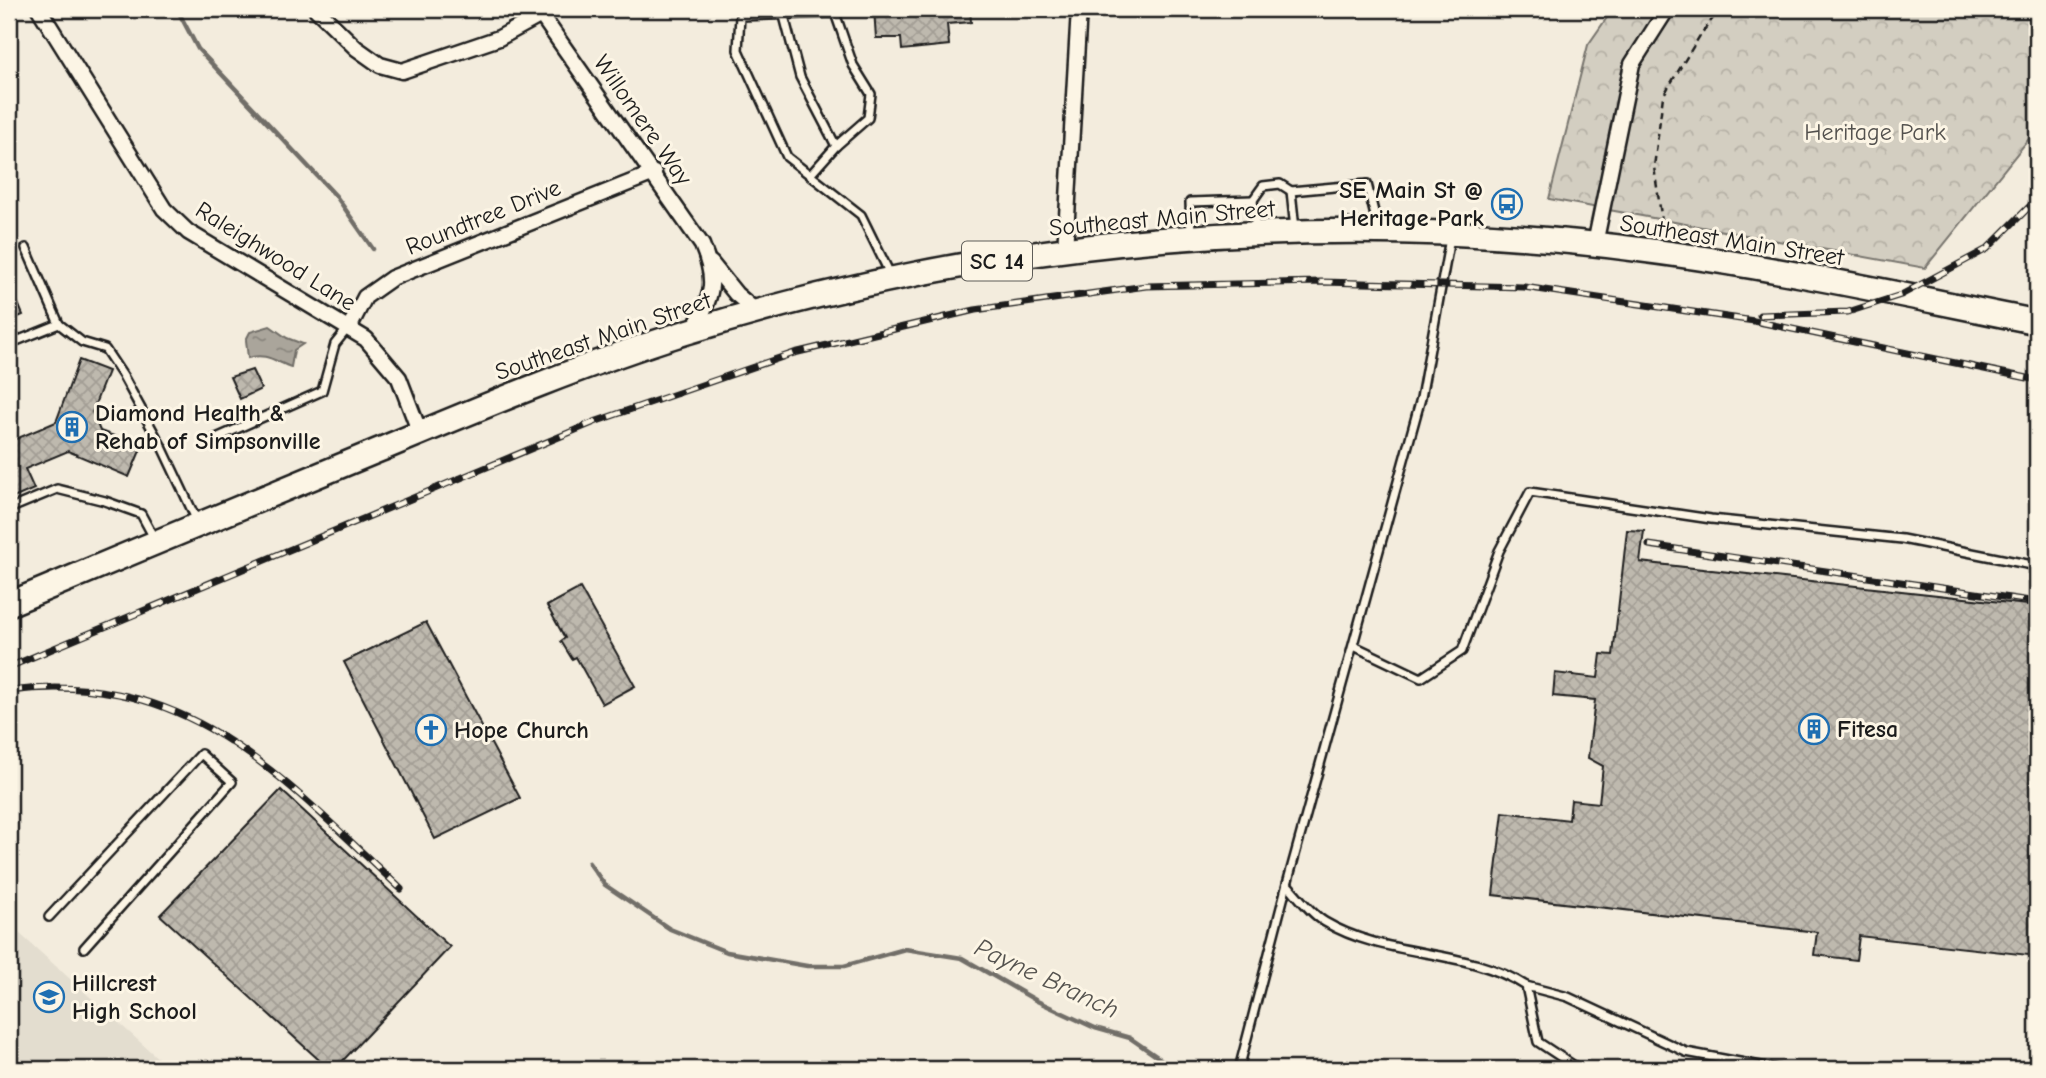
<svg xmlns="http://www.w3.org/2000/svg" width="2046" height="1078" font-family="'Comic Neue',sans-serif">
  <defs>
    <pattern id="park-crowns" width="20" height="18" patternUnits="userSpaceOnUse" patternTransform="scale(1.75)"><rect width="20" height="18" fill="#d3cec1"/><path d="M2 6a3 3 0 1 1 6 0M12 15a3 3 0 1 1 6 0" fill="none" stroke="#b5b0a5"/></pattern>
    <pattern id="water-ripples" width="26" height="14" patternUnits="userSpaceOnUse" patternTransform="scale(1.75)"><rect width="26" height="14" fill="#aaa59b"/><path d="M2 4q2-2 4 0t4 0M15 11q2-2 4 0t4 0" fill="none" stroke="#8a867e"/></pattern>
    <pattern id="building-cross-hatch" width="8" height="8" patternUnits="userSpaceOnUse" patternTransform="scale(1.75)"><rect width="8" height="8" fill="#beb9ae"/><path d="M0 0l8 8M0 8l8-8" fill="none" stroke="#a39e95"/></pattern>
  </defs>
  <rect width="100%" height="100%" fill="#f3ecdd"/>
  <filter id="ink" filterUnits="userSpaceOnUse"><feTurbulence type="fractalNoise" baseFrequency=".0143" numOctaves="2"/><feDisplacementMap in="SourceGraphic" scale="14" xChannelSelector="R" yChannelSelector="G"/><feConvolveMatrix kernelMatrix="1 2 1 2 8 2 1 2 1" color-interpolation-filters="sRGB"/></filter>
  <g filter="url(#ink)">
    <polygon fill="#e3ddcf" points="9,924 170,1069 9,1069"/>
    <polygon fill="url(#park-crowns)" stroke="#78756e" stroke-width="2" points="1613,9 2037,9 2037,129 1925,268 1549,199 1588,45"/>
    <path fill="url(#water-ripples)" stroke="#716e68" stroke-width="2" d="M270 326 287 338 303 344 294 350 291 367C276 362 266 352 248 358L246 340 250 332Z"/>
    <g fill="none" stroke-linecap="round" stroke-linejoin="round">
      <g stroke="#716e68" stroke-width="4.5">
        <polyline points="177,9 198,49 336,196 373,249"/>
        <polyline points="589,863 605,885 670,929 727,952 807,966 844,966 905,949 962,958 1037,1001 1095,1028 1130,1038 1175,1069"/>
      </g>
    </g>
    <g fill="url(#building-cross-hatch)" stroke="#1c1c1c" stroke-width="2">
      <polygon points="874,9 970,9 971,22 947,24 949,45 902,50 901,38 876,38"/>
      <polygon points="9,282 23,315 9,321"/>
      <polygon points="79,360 108,371 92,412 100,431 142,446 129,477 68,451 25,469 34,489 9,500 9,422 16,439 56,422"/>
      <polygon points="252,370 261,389 240,399 230,377"/>
      <polygon points="1627,530 1644,531 1640,562 2037,606 2037,956 1859,936 1856,960 1814,955 1817,932 1493,895 1503,812 1569,820 1571,800 1599,803 1603,766 1588,758 1595,700 1553,696 1555,673 1598,678 1601,654 1613,655"/>
      <polygon points="580,588 635,686 602,704 576,657 572,659 561,641 565,638 547,606"/>
      <polygon points="426,622 520,798 435,839 344,662"/>
      <polygon points="281,790 450,947 335,1069 329,1069 160,915"/>
    </g>
    <g fill="none" stroke-linecap="round" stroke-linejoin="round">
      <g stroke="#1c1c1c" stroke-width="12">
        <g id="service">
          <polyline points="784,16 800,77 836,146"/>
          <polyline points="811,174 836,146 868,118 871,94 853,65 835,13 740,16 738,50 787,157 861,215 891,276"/>
          <polyline points="1253,200 1263,186 1280,184 1291,191"/>
          <polyline points="1295,229 1291,191 1367,184 1378,228"/>
          <polyline points="1191,234 1190,202 1253,200 1256,232"/>
          <polyline points="26,248 59,324 82,342 105,349 123,376 163,449 197,521"/>
          <polyline points="9,344 59,324"/>
          <polyline points="214,439 322,391 335,344 348,328"/>
          <polyline points="9,509 57,489 105,501 141,514 154,538"/>
          <polyline points="1354,646 1421,678 1462,651 1499,551 1530,492 1711,519 1902,539 2037,566"/>
          <path d="M1287 884C1298 896 1311 914 1325 922 1387 959 1466 947 1526 986L1538 1042 1579 1069"/>
          <polyline points="49,917 201,754 232,782 84,948"/>
          <polyline points="1526,986 1568,997 1686,1052 1777,1069"/>
          <polyline points="1239,1069 1287,884 1421,398 1450,238"/>
        </g>
      </g>
      <g stroke="#1c1c1c" stroke-width="19">
        <g id="minor">
          <polyline points="39,9 164,209 188,232 366,339 399,378 420,433"/>
          <polyline points="316,9 356,48 380,65 402,71 499,38 541,15"/>
          <path d="M537 9 702 245C718 283 712 296 693 330"/>
          <polyline points="1595,244 1632,64 1667,9"/>
          <polyline points="1065,251 1079,9"/>
          <polyline points="711,263 736,294 757,312"/>
          <polyline points="349,328 365,297 392,278 654,173"/>
        </g>
      </g>
      <g stroke="#1c1c1c" stroke-width="28">
        <path id="primary" d="M9 604C132 552 256 501 379 450 480 408 579 366 684 333 991 237 1324 208 1643 250 1776 267 1906 296 2037 322"/>
      </g>
      <polyline stroke="#1c1c1c" stroke-width="2.5" stroke-dasharray="7 5" stroke-linecap="butt" points="1664,235 1654,167 1663,96 1701,34 1720,9"/>
      <use href="#service" stroke="#fcf5e5" stroke-width="7"/>
      <use href="#minor" stroke="#fcf5e5" stroke-width="14"/>
      <use href="#primary" stroke="#fcf5e5" stroke-width="23"/>
      <g stroke="#1c1c1c" stroke-width="7">
        <g id="rail">
          <polyline points="1760,315 1848,312 1901,295 1987,249 2037,199"/>
          <polyline points="1649,545 2037,602"/>
          <polyline points="9,667 597,421 794,353 975,310 1146,286 1321,282 1524,287 1754,321 2037,380"/>
          <path d="M9 691C189 668 282 778 401 889"/>
        </g>
      </g>
      <use href="#rail" stroke="#fcf5e5" stroke-width="4.5" stroke-dasharray="13" stroke-linecap="butt"/>
    </g>
  </g>
  <defs>
    <g id="bus-ring" transform="scale(1.575)"><circle r="9.5" fill="#fcf5e5" stroke="#1f6fb2" stroke-width="1.5"/><path d="M-5-6H5V4H4V6H2V4H-2V6H-4V4H-5ZM-3.5-4V0h7V-4ZM-3.5 1.2v1.5H-2V1.2ZM2 1.2v1.5H3.5V1.2Z" fill="#1f6fb2"/></g>
    <g id="building-ring" transform="scale(1.575)"><circle r="9.5" fill="#fcf5e5" stroke="#1f6fb2" stroke-width="1.5"/><path d="M-4-6H4V6H1V3H-1V6H-4ZM-2.5-4.3h1.7v1.8h-1.7ZM.8-4.3h1.7v1.8H.8ZM-2.5-1h1.7V.8h-1.7ZM.8-1h1.7V.8H.8Z" fill="#1f6fb2"/></g>
    <g id="church-ring" transform="scale(1.575)"><circle r="9.5" fill="#fcf5e5" stroke="#1f6fb2" stroke-width="1.5"/><path d="M-1.2-6h2.4v3.5h3.3v2.4h-3.3V6h-2.4V-.1h-3.3v-2.4h3.3Z" fill="#1f6fb2"/></g>
    <g id="school-ring" transform="scale(1.575)"><circle r="9.5" fill="#fcf5e5" stroke="#1f6fb2" stroke-width="1.5"/><path d="M0-5L7-2L0 1L-7-2ZM-4 1L0 2.5L4 1V4Q0 6-4 4Z" fill="#1f6fb2"/></g>
  </defs>
  <g fill-rule="evenodd">
    <use href="#bus-ring" x="1507" y="204"/>
    <use href="#building-ring" x="72" y="427"/>
    <use href="#building-ring" x="1814" y="729"/>
    <use href="#church-ring" x="431" y="730"/>
    <use href="#school-ring" x="49" y="997"/>
  </g>
  <g text-anchor="middle" stroke-width="6" stroke-linejoin="round" paint-order="stroke">
    <rect fill="#fcf5e5" stroke="#5f5d58" stroke-width="2" x="962" y="241.5" width="70" height="39" rx="5"/>
    <g font-size="23" font-weight="bold" fill="#1c1c1c">
      <text x="997" y="269">SC 14</text>
    </g>
    <g font-size="24" fill="#1c1c1c" stroke="#fcf5e5">
      <text transform="translate(643 120) rotate(55)" y="8">Willomere Way</text>
      <text transform="translate(483 217) rotate(-22)" y="8">Roundtree Drive</text>
      <text transform="translate(1162 218) rotate(-5)" y="8">Southeast Main Street</text>
      <text transform="translate(1732 240) rotate(9)" y="8">Southeast Main Street</text>
      <text transform="translate(276 256) rotate(32)" y="8">Raleighwood Lane</text>
      <text transform="translate(603 336) rotate(-19)" y="8">Southeast Main Street</text>
    </g>
    <g font-size="24" fill="#53514e" stroke="#fcf5e5">
      <text x="1875" y="140">Heritage Park</text>
    </g>
    <g font-size="24" font-weight="bold" fill="#1c1c1c" stroke="#fcf5e5" text-anchor="start">
      <text x="1484" y="198" text-anchor="end">SE Main St @<tspan x="1484" dy="28">Heritage Park</tspan></text>
      <text x="95" y="421">Diamond Health &amp;<tspan x="95" dy="28">Rehab of Simpsonville</tspan></text>
      <text x="1837" y="737">Fitesa</text>
      <text x="454" y="738">Hope Church</text>
      <text x="72" y="991">Hillcrest<tspan x="72" dy="28">High School</tspan></text>
    </g>
    <g font-size="26" font-style="italic" fill="#55534f" stroke="#fcf5e5">
      <text transform="translate(1047 978) rotate(25)" y="9">Payne Branch</text>
    </g>
  </g>
  <rect width="2046" height="1078" fill="none" stroke="#fcf5e5" stroke-width="35"/>
  <rect x="18" y="18" width="2011" height="1043" fill="none" stroke="#1c1c1c" stroke-width="2.5" filter="url(#ink)"/>
</svg>
